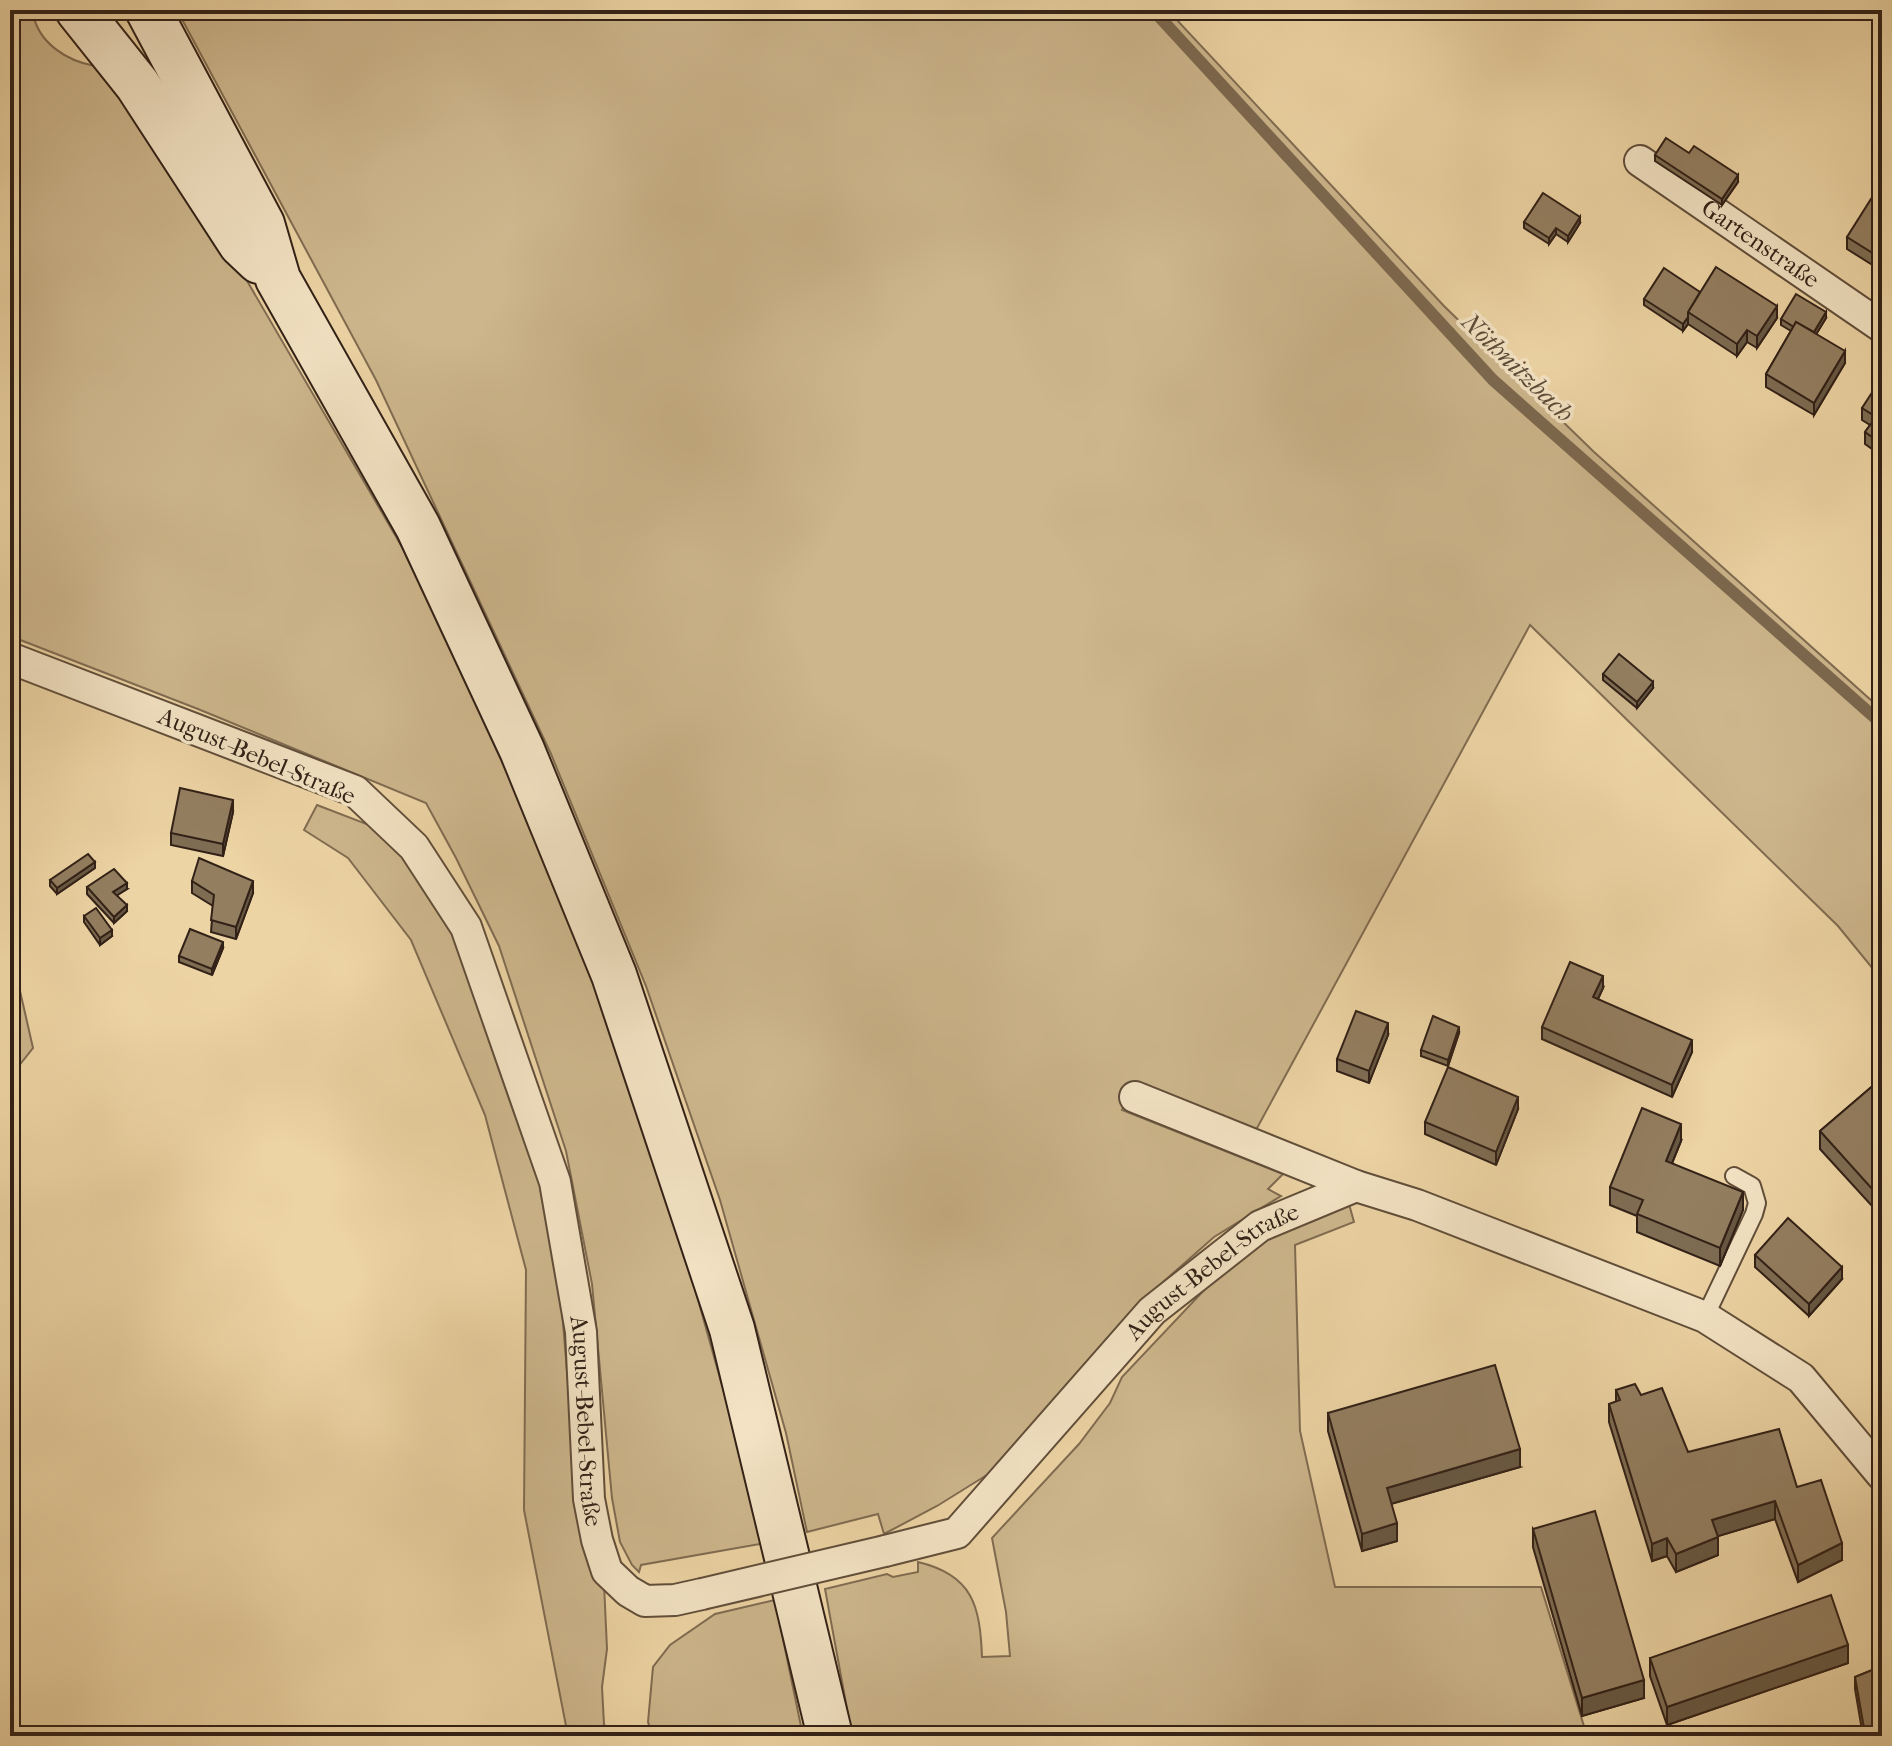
<svg xmlns="http://www.w3.org/2000/svg" width="1892" height="1746" font-family="'IM FELL French Canon',serif">
  <rect width="100%" height="100%" fill="#edd4a4"/>
  <filter id="stains"><feTurbulence type="fractalNoise" baseFrequency=".0025" numOctaves="4"/><feColorMatrix values="0 0 0 0 .2 0 0 0 0 .09 0 0 0 0 .02 0 0 0 .5 -.17"/></filter>
  <radialGradient id="worn" r=".72"><stop offset=".6" stop-color="#630" stop-opacity="0"/><stop offset="1" stop-color="#630" stop-opacity=".3"/></radialGradient>
  <g fill="#cdb68c" stroke="#806c52" stroke-width="2">
    <path d="M10 10 33 13C38 43 67 61 95 66L190 183 402 547 467 682 528 821 592 978 683 1246 766 1543 641 1565 639 1572 632 1565 620 1542 612 1498 592 1284 566 1151 499 946 456 858 426 803 198 709 10 636Z"/>
    <polygon points="177,10 1171,10 1175,18 1444,306 1594,452 1882,710 1882,980 1838,926 1530,625 1256,1130 1133,1082 1122,1110 1283,1174 1268,1189 1281,1196 1214,1237 1162,1283 990,1473 937,1506 884,1534 878,1514 807,1532 786,1433 720,1200 646,986 551,754 376,380"/>
    <polygon points="317,805 377,828 412,863 446,916 475,975 546,1194 562,1310 580,1532 591,1565 604,1584 607,1649 602,1687 604,1724 609,1736 570,1736 567,1731 524,1510 526,1270 485,1115 411,940 348,858 304,830"/>
    <polygon points="10,947 33,1048 10,1077"/>
    <path d="M1349 1204 1354 1222 1295 1245 1300 1431 1335 1587H1541L1587 1736H852L825 1589 887 1574 893 1577 918 1572V1562C973 1575 980 1606 982 1657L1010 1656 1006 1612 992 1538 1079 1444 1110 1403 1122 1377 1226 1267 1254 1244Z"/>
    <polygon points="775,1600 803,1736 653,1736 648,1722 653,1667 670,1645 715,1614"/>
  </g>
  <g fill="none" stroke-linecap="round" stroke-linejoin="round">
    <polyline stroke="#7c684f" stroke-width="12" points="1153,10 1493,380 1882,724"/>
    <g stroke="#614e3a" stroke-width="20">
      <polyline id="lane" points="1705,1317 1754,1214 1757,1203 1752,1186 1734,1176"/>
    </g>
    <g stroke="#614e3a" stroke-width="34">
      <g id="street">
        <path id="s1" d="M1640 161 1882 327"/>
        <path id="s2" d="M10 658 355 791 414 847 466 927 555 1182 581 1332 589 1499 597 1540 607 1571 628 1591 645 1601 675 1600 702 1594"/>
        <polyline points="1135,1097 1356,1186 1417,1205 1705,1317 1801,1378 1882,1475"/>
        <path id="s3" d="M885 1551 957 1533 1152 1311 1260 1226 1356 1186"/>
      </g>
    </g>
    <g stroke="#322117" stroke-width="48">
      <g id="secondary">
        <polyline points="78,10 137,84 241,244 259,261"/>
        <polyline points="148,10 262,224 278,279 418,527 522,750 614,975 732,1329 830,1736"/>
      </g>
    </g>
    <use href="#lane" stroke="#f3e3c4" stroke-width="16"/>
    <use href="#street" stroke="#f3e3c4" stroke-width="30"/>
    <use href="#secondary" stroke="#f3e3c4" stroke-width="44"/>
    <g stroke="#614e3a" stroke-width="34" stroke-linecap="butt">
      <polyline id="street-bridge" points="702,1594 885,1551"/>
    </g>
    <use href="#street-bridge" stroke="#f3e3c4" stroke-width="30"/>
  </g>
  <g fill="#7e6c53" stroke="#322117" stroke-width="2">
    <polygon points="1655,155 1738,182 1722,205 1655,161"/>
    <polygon points="1882,206 1882,271 1847,249 1847,237"/>
    <polygon points="1524,222 1580,223 1568,242 1556,234 1549,244 1524,228"/>
    <polygon points="1700,292 1777,318 1757,348 1747,342 1737,356 1688,324 1683,331 1644,305 1644,299"/>
    <polygon points="1826,318 1816,334 1845,363 1814,415 1766,387 1766,374 1791,331 1781,325 1781,319"/>
    <polygon points="1882,396 1882,456 1865,444 1865,432 1870,425 1862,420 1862,408"/>
    <polygon points="1603,674 1653,688 1637,708 1603,680"/>
    <polygon points="233,812 223,856 171,845 171,833"/>
    <polygon points="95,868 57,894 50,886 50,880"/>
    <polygon points="192,881 253,893 236,939 211,932 213,906 192,893"/>
    <polygon points="87,887 127,889 117,895 127,911 114,923 87,894"/>
    <polygon points="84,916 112,936 100,945 84,922"/>
    <polygon points="223,948 212,975 179,962 179,956"/>
    <polygon points="1603,988 1598,999 1692,1052 1672,1097 1542,1039 1542,1027"/>
    <polygon points="1459,1033 1448,1066 1421,1056 1421,1050"/>
    <polygon points="1388,1035 1369,1083 1337,1071 1337,1059"/>
    <polygon points="1882,1078 1882,1217 1820,1149 1820,1131"/>
    <polygon points="1518,1109 1496,1165 1425,1134 1425,1122"/>
    <polygon points="1681,1141 1672,1163 1743,1210 1720,1266 1637,1232 1637,1216 1610,1205 1610,1187"/>
    <polygon points="1755,1255 1842,1279 1809,1316 1755,1267"/>
    <polygon points="1882,1358 1882,1385 1875,1375 1875,1363"/>
    <polygon points="1616,1390 1641,1395 1688,1452 1797,1487 1842,1560 1798,1582 1775,1519 1718,1536 1718,1555 1676,1572 1667,1556 1652,1561 1609,1422 1609,1404 1616,1402"/>
    <polygon points="1328,1413 1520,1467 1391,1504 1397,1541 1362,1551 1328,1431"/>
    <polygon points="1533,1529 1644,1698 1582,1716 1533,1547"/>
    <polygon points="1650,1658 1848,1663 1667,1725 1650,1676"/>
    <polygon points="1882,1666 1882,1736 1863,1736 1855,1689 1855,1677"/>
  </g>
  <g fill="#675843" stroke="#322117" stroke-width="2">
    <polygon points="1738,175 1738,182 1722,205 1722,199"/>
    <polygon points="1580,217 1580,223 1568,242 1568,236"/>
    <polygon points="1556,228 1556,234 1549,244 1549,238"/>
    <polygon points="1777,306 1777,318 1757,348 1757,336"/>
    <polygon points="1826,312 1826,318 1811,343 1811,337"/>
    <polygon points="1688,317 1688,324 1683,331 1683,324"/>
    <polygon points="1747,330 1747,342 1737,356 1737,344"/>
    <polygon points="1845,351 1845,363 1814,415 1814,403"/>
    <polygon points="1653,682 1653,688 1637,708 1637,702"/>
    <polygon points="233,800 233,812 223,856 223,844"/>
    <polygon points="95,862 95,868 57,894 57,888"/>
    <polygon points="253,881 253,893 236,939 236,927"/>
    <polygon points="127,883 127,889 113,898 113,892"/>
    <polygon points="127,905 127,911 114,923 114,917"/>
    <polygon points="112,930 112,936 100,945 100,938"/>
    <polygon points="223,942 223,948 212,975 212,969"/>
    <polygon points="1603,976 1603,988 1593,1009 1593,997"/>
    <polygon points="1388,1023 1388,1035 1369,1083 1369,1071"/>
    <polygon points="1459,1027 1459,1033 1448,1066 1448,1060"/>
    <polygon points="1692,1040 1692,1052 1672,1097 1672,1085"/>
    <polygon points="1518,1097 1518,1109 1496,1165 1496,1152"/>
    <polygon points="1681,1124 1681,1141 1666,1178 1666,1161"/>
    <polygon points="1743,1192 1743,1210 1720,1266 1720,1248"/>
    <polygon points="1842,1267 1842,1279 1809,1316 1809,1304"/>
    <polygon points="1520,1449 1520,1467 1387,1505 1387,1488"/>
    <polygon points="1775,1501 1775,1519 1712,1538 1712,1520"/>
    <polygon points="1397,1523 1397,1541 1362,1551 1362,1534"/>
    <polygon points="1718,1537 1718,1555 1676,1572 1676,1554"/>
    <polygon points="1667,1538 1667,1556 1652,1561 1652,1544"/>
    <polygon points="1842,1543 1842,1560 1798,1582 1798,1565"/>
    <polygon points="1848,1645 1848,1663 1667,1725 1667,1707"/>
    <polygon points="1644,1680 1644,1698 1582,1716 1582,1698"/>
  </g>
  <g fill="#937e60" stroke="#322117" stroke-width="2">
    <polygon points="1666,138 1689,153 1694,146 1738,175 1722,199 1655,155"/>
    <polygon points="1543,193 1580,217 1568,236 1556,228 1549,238 1524,222"/>
    <polygon points="1871,199 1882,206 1882,259 1847,237"/>
    <polygon points="1716,267 1777,306 1757,336 1747,330 1737,344 1688,312"/>
    <polygon points="1664,268 1700,292 1688,312 1688,317 1683,324 1644,299"/>
    <polygon points="1796,294 1826,312 1814,332 1796,322 1794,327 1781,319"/>
    <polygon points="1796,322 1845,351 1814,403 1766,374"/>
    <polygon points="1873,391 1882,396 1882,444 1865,432 1876,417 1862,408"/>
    <polygon points="1619,654 1653,682 1637,702 1603,674"/>
    <polygon points="180,788 233,800 223,844 171,833"/>
    <polygon points="88,854 95,862 57,888 50,880"/>
    <polygon points="199,858 253,881 236,927 211,920 214,895 192,881"/>
    <polygon points="114,869 127,883 113,892 127,905 114,917 87,887"/>
    <polygon points="96,908 112,930 100,938 84,916"/>
    <polygon points="190,929 223,942 212,969 179,956"/>
    <polygon points="1570,962 1603,976 1593,997 1692,1040 1672,1085 1542,1027"/>
    <polygon points="1356,1011 1388,1023 1369,1071 1337,1059"/>
    <polygon points="1433,1016 1459,1027 1448,1060 1421,1050"/>
    <polygon points="1448,1067 1518,1097 1496,1152 1425,1122"/>
    <polygon points="1882,1078 1882,1200 1820,1131"/>
    <polygon points="1642,1108 1681,1124 1666,1161 1743,1192 1720,1248 1637,1214 1643,1200 1610,1187"/>
    <polygon points="1788,1218 1842,1267 1809,1304 1755,1255"/>
    <polygon points="1882,1358 1882,1373 1875,1363"/>
    <polygon points="1495,1365 1520,1449 1387,1488 1397,1523 1362,1534 1328,1413"/>
    <polygon points="1635,1384 1641,1395 1662,1388 1688,1452 1779,1429 1797,1487 1821,1480 1842,1543 1798,1565 1775,1501 1712,1520 1718,1537 1676,1554 1667,1538 1652,1544 1609,1404 1620,1400 1616,1390"/>
    <polygon points="1595,1511 1644,1680 1582,1698 1533,1529"/>
    <polygon points="1831,1595 1848,1645 1667,1707 1650,1658"/>
    <polygon points="1882,1666 1882,1725 1864,1728 1855,1677"/>
  </g>
  <g text-anchor="middle" stroke-width="7" stroke-linejoin="round" paint-order="stroke">
    <g font-size="24" fill="#322117" stroke="#f3e3c4">
      <text dy="8" stroke="none"><textPath href="#s1" startOffset="146">Gartenstraße</textPath></text>
      <text transform="translate(257 756) rotate(23)" y="8">August-Bebel-Straße</text>
      <text dy="8" stroke="none"><textPath href="#s3" startOffset="442">August-Bebel-Straße</textPath></text>
      <text dy="8" stroke="none"><textPath href="#s2" startOffset="1058">August-Bebel-Straße</textPath></text>
    </g>
    <g font-size="26" font-style="italic" fill="#5d4a38" stroke="#f3e3c4">
      <text transform="translate(1518 367) rotate(44)" y="9">Nöthnitzbach</text>
    </g>
  </g>
  <rect width="1892" height="1746" fill="none" stroke="#edd4a4" stroke-width="40"/>
  <rect x="12" y="12" width="1868" height="1722" fill="none" stroke="#322117" stroke-width="4"/>
  <rect x="20" y="20" width="1852" height="1706" fill="none" stroke="#322117" stroke-width="2"/>
  <rect width="100%" height="100%" filter="url(#stains)"/>
  <rect width="100%" height="100%" fill="url(#worn)"/>
</svg>
